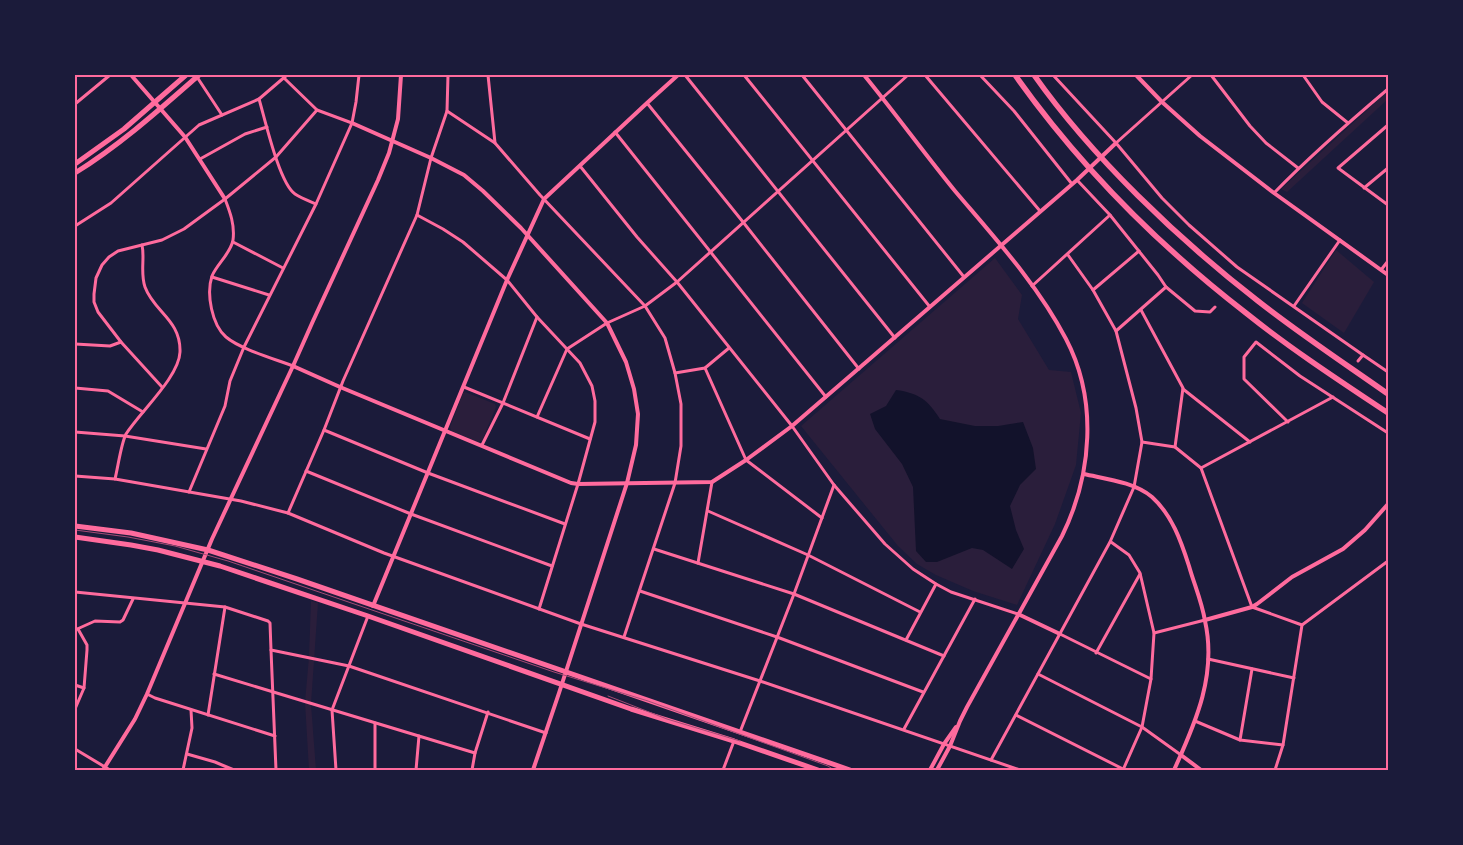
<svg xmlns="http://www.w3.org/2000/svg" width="1463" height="845" font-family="'Source Sans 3',sans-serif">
  <rect width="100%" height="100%" fill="#1b1b3a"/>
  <g fill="#2a1e3b">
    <polygon points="1388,91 1388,99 1287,192 1281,189"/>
    <polygon points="1336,250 1374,282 1344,333 1302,303"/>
    <polygon points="995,258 1022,295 1018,319 1049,370 1071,372 1081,413 1076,465 1055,524 1017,605 973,591 936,575 917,564 898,546 801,426"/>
    <polygon points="465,392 495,404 496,407 482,441 478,442 451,431 450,427 463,393"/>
    <polygon points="311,601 318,603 311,704 316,770 309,770 305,702 309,657"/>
  </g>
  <path fill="#12122b" d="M896 390C919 393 928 400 940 419L975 426H998L1023 422 1033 448 1036 469 1020 485 1010 506 1016 530 1024 549 1012 569 983 550 972 548 937 562H926L916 551 913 487 902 464 875 429 870 414 886 406Z"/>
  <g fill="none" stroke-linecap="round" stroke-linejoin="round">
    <g stroke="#ff6b9d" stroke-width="3">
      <polyline points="488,75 495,143"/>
      <polyline points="685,75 895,338"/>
      <polyline points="744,75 930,307"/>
      <polyline points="802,75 964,277"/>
      <polyline points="925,75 1040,211"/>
      <polyline points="980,75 1014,111 1072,184"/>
      <polyline points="1053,75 1116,143 1162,198 1189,225 1237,267 1363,355"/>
      <polyline points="1211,75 1250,126 1266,143 1298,168"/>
      <polyline points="1303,75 1322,102 1348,123"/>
      <polyline points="197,77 222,115"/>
      <polyline points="284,78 317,110 352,123"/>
      <path d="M259 99C265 119 279 183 295 194 301 198 309 201 316 204"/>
      <polyline points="647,103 743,222 859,369"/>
      <polyline points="75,104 110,75"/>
      <polyline points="447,111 495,143 540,195 645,306 665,338 675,373 681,404 681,446 675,483 624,637"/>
      <polyline points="1388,125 1338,168 1388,205"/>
      <polyline points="615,132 826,397"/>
      <polyline points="1116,143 1192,75"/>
      <polyline points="200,159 245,134 267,127"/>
      <polyline points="580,166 637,237 677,282 792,426 834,485 885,544 913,569 936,584 951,592 1018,614"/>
      <polyline points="1077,180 1110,215 1158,275 1166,287 1195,311 1210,312 1215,307"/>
      <polyline points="1364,188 1388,168"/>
      <path d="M1274 193C1310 156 1349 122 1388 89"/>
      <path d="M225 199C230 212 235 225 233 240 231 253 217 264 212 276 206 294 212 325 226 337 240 349 275 359 293 366"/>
      <polyline points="417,215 443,229 463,242 507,280 537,317 580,363 592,386 595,401 595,422 578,484 539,609"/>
      <polyline points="75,226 111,203 199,125 259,99 287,75"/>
      <polyline points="233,242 283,268"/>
      <polyline points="1381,270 1388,261"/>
      <polyline points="212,277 269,295"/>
      <polyline points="1032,286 1110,215"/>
      <polyline points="1093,290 1139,251"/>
      <polyline points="1294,306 1340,240"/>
      <polyline points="1141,310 1183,388 1175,447"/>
      <polyline points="1116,331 1166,287"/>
      <polyline points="75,344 110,346 121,342"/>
      <polyline points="1358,361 1363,355 1388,372"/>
      <polyline points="705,368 746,460 822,518"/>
      <polyline points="675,373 705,368 729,348"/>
      <polyline points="162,387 121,342 98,312 94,302 94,294 96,278 102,265 109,257 118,251 162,240 184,229 225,199 276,157 317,110"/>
      <polyline points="464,387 590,439"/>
      <polyline points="75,388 108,391 143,412"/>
      <polyline points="1183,389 1250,442"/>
      <polyline points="537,417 567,349 607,323 645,306 677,282 908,75"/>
      <polyline points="1288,422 1244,379 1244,357 1256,342 1300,376 1388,433"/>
      <polyline points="324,430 428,473 565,524"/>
      <polyline points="75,432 125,436 206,449"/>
      <polyline points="1142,442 1175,447 1201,468 1252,607 1302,625"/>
      <polyline points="482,445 503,403 537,317"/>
      <polyline points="1201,468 1333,397"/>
      <polyline points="306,471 411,514 552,566"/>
      <polyline points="75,476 115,479 241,501 288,513 384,553 581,624 760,681 1020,770"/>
      <path d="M115 479C118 467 121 444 126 434 140 412 179 377 180 352 181 320 154 312 145 287 140 273 145 258 142 245"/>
      <polyline points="189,492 225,406 230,381 244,347 316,204 352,123 356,102 359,75"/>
      <polyline points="708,511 808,555 920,612"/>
      <polyline points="288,513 324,430 343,381 417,215 431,158 447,111 448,75"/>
      <polyline points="1111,542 1129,555 1140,573 1154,633 1151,679 1142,727 1123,770"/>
      <polyline points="654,549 794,594 944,656"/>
      <polyline points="698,563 712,482"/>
      <polyline points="640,591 777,637 923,692"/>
      <polyline points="75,592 225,607 268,621 270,623 271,650 349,666 546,733"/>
      <polyline points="75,630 95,621 120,622 123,620 133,599"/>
      <polyline points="1154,633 1205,620"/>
      <polyline points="1060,634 1151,679"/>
      <polyline points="906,640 936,584"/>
      <polyline points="271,650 276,770"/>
      <polyline points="1096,653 1140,574"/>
      <polyline points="1208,659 1294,678"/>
      <polyline points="214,674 475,753"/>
      <polyline points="1038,674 1142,727 1181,755"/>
      <polyline points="75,685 84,688"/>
      <polyline points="147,694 155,698 275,736"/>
      <polyline points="75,709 84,688 87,650 87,645 78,629"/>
      <polyline points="208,715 225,607"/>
      <polyline points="1016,715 1123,769"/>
      <polyline points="1195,721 1240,740 1283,745"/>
      <polyline points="375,723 375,770"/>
      <polyline points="904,729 975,599"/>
      <polyline points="740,732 794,594 834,485"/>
      <polyline points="1240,740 1252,669"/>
      <polyline points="75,749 110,770"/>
      <polyline points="187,754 215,762 234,770"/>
      <polyline points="991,760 1110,542 1134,487 1142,442 1136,408 1116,331 1093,290 1068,255"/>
      <polyline points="183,770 192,728 191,710"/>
      <polyline points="336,770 332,710 368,616"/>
      <polyline points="416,770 419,736"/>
      <polyline points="472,770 475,753 488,712"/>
      <polyline points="723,770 734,741"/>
      <polyline points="1275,770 1283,745 1302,625 1388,561"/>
    </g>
    <g stroke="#ff6b9d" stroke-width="4">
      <polyline points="131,75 185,137 225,199"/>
      <path d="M864 75C895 113 924 153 955 191 994 237 1038 285 1066 339 1098 400 1092 475 1062 536L967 707 960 721 950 746 937 770"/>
      <polyline points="1136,75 1162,102 1200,136 1274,193 1388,275"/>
      <polyline points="352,123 431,158 464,175 483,191 521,228 607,323 626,362 634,389 638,414 636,445 627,483 559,693 533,770"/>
      <polyline points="293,366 340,387 571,483 578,484 712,482 746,460 792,426 1077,180 1116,143"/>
      <path d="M1084 474C1106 479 1134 482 1152 497 1172 515 1181 541 1189 566 1194 584 1202 602 1205 621 1217 674 1196 722 1174 770"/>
      <polyline points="373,606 507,280 544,199 647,103 678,75"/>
      <polyline points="1018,614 1060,634"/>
      <polyline points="1205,620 1252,607 1257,604 1292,577 1343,549 1365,530 1388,504"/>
      <polyline points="1181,755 1201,770"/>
      <polyline points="103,770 135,719 147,694 212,539 293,366 313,321 378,180 389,153 398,119 401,75"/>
      <polyline points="930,770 944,744 956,727"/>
    </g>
    <g stroke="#ff6b9d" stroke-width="5">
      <polyline points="75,164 124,129 186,75"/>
      <path d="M75 173C120 145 159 110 199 75"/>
      <polyline points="75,526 131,533 208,550 297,579 850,770"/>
      <polyline points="75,537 131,545 158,550 220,566 368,616 631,709 734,741 818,770"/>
    </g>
    <g stroke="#ff6b9d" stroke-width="5.5">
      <path d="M1015 75C1079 165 1158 245 1246 313 1291 349 1340 381 1388 413"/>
      <path d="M1034 75C1092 157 1178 239 1258 301 1300 334 1344 363 1388 394"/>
    </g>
    <g stroke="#a44b75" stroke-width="1">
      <polyline points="75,530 128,537 175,546 228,561 554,672 648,701 828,766 834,770"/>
      <polyline points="608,696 667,719 740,741"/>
    </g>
  </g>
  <rect width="1463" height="845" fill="none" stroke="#1b1b3a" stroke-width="152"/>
  <rect x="76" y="76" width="1311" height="693" fill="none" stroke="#ff6b9d" stroke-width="2"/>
</svg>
